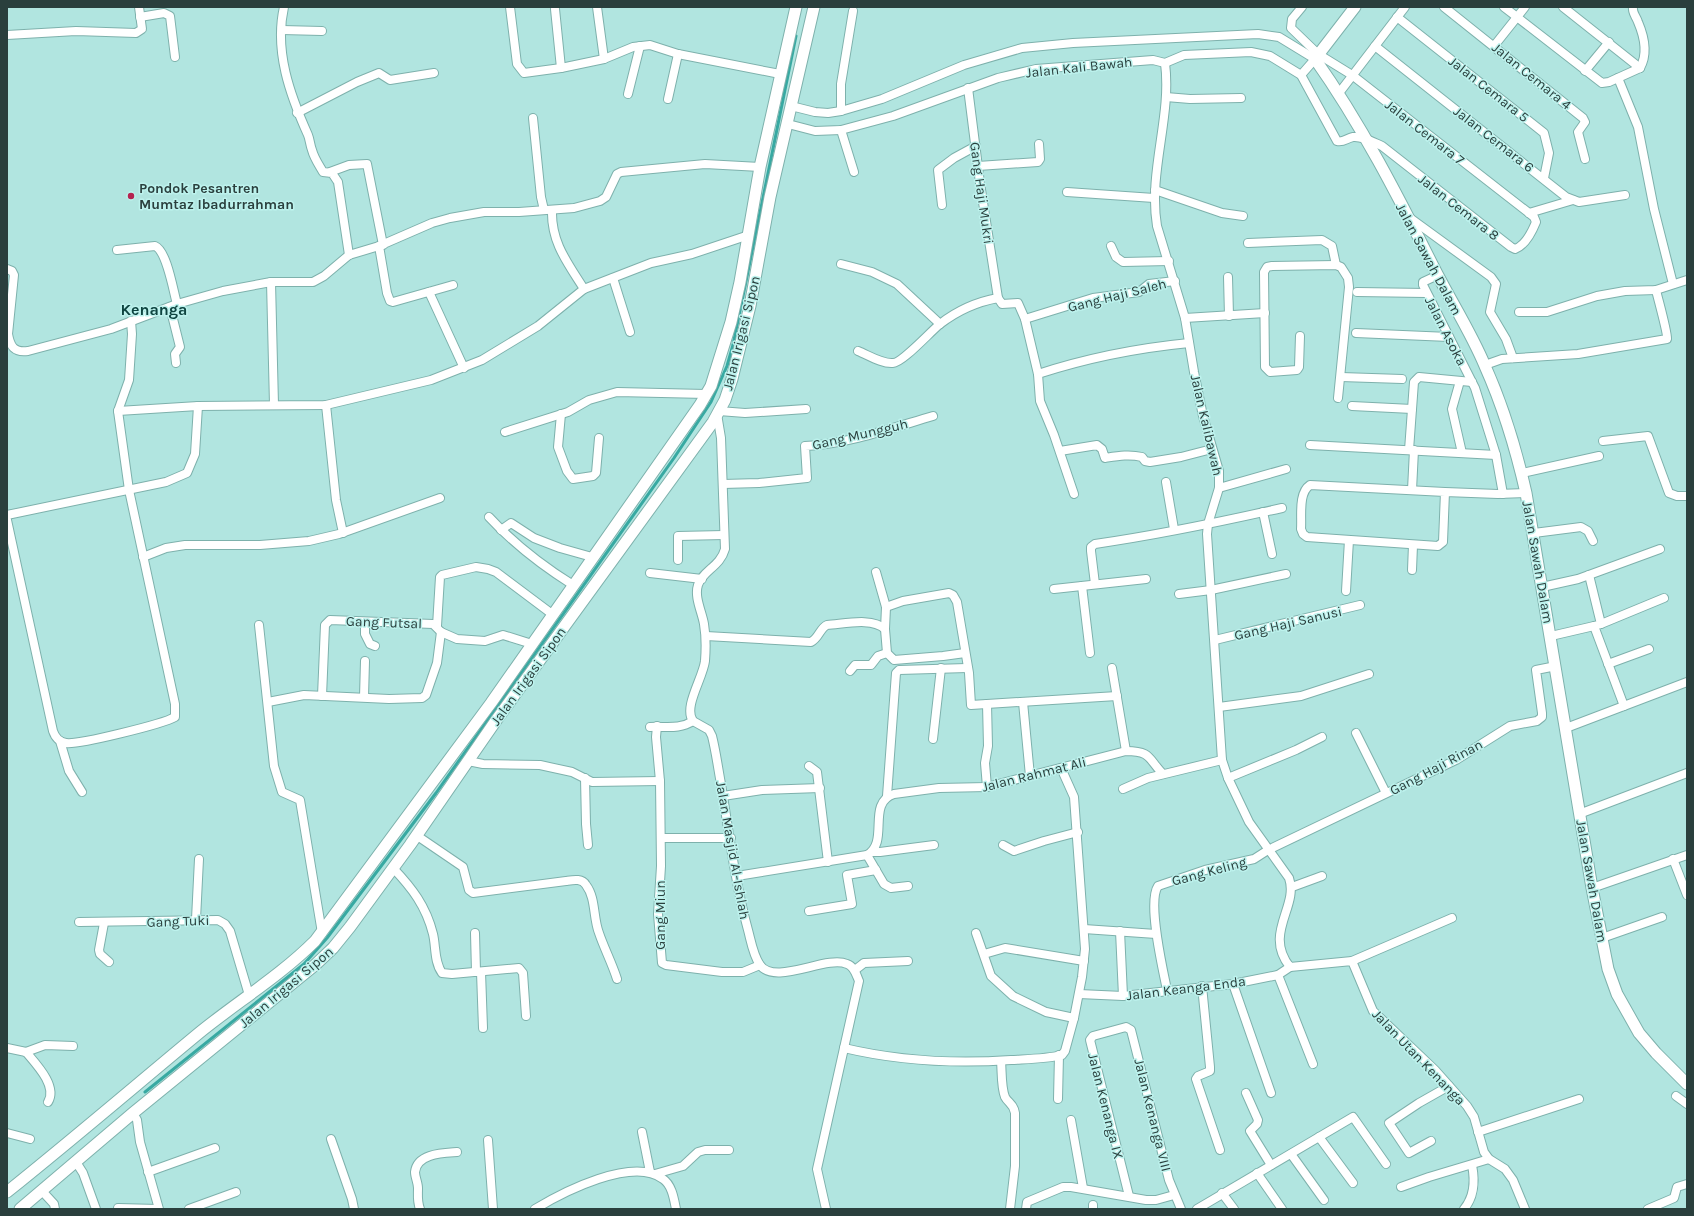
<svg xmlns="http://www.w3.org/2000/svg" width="1694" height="1216" font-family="Karla,sans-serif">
  <rect width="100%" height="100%" fill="#b1e5e0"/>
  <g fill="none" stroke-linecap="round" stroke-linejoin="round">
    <polyline stroke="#38a9a2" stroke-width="3" points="145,1092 304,964 327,938 436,793 674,458 711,402 727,366 733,345 796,36"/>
    <g stroke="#7eb1ac" stroke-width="10">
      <g id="street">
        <path d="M284 7C274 51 290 95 308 135 310 140 310 145 312 150 314 158 319 165 323 172L332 173 338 182 349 255"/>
        <polyline points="510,7 517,64 524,73 561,68 604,59 633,47 650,45 678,54 780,74"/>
        <polyline points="597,7 604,59"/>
        <polyline points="1444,7 1583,118 1585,122 1578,132 1585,159"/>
        <polyline points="1504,7 1602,83 1609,82 1640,68"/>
        <polyline points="1563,7 1640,68"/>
        <path d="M1633 7C1632 13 1636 16 1638 22 1644 36 1648 54 1640 68"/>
        <polyline points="555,9 561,68"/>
        <polyline points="140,17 164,13 170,16 175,57"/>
        <polyline points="1397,17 1544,133 1549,153 1544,178"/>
        <polyline points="282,30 322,31"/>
        <polyline points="7,35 76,31 136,33 142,29 139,7"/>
        <polyline points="1375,46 1566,197 1579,202 1625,195"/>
        <polyline points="1494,46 1525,7"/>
        <path d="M1165 63C1172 117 1148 171 1157 226L1185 318 1194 372 1203 416 1219 471V488L1208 524 1207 534 1222 760 1228 778 1249 822 1289 878C1299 907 1263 933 1290 967L1352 961 1373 1011 1435 1070 1467 1106 1474 1117 1484 1152 1489 1159 1505 1169 1513 1180 1525 1209"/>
        <polyline points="1585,71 1609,42"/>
        <polyline points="1618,78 1638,127 1654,209 1673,284"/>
        <polyline points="968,88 980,183 998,298"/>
        <polyline points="1339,93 1405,7"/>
        <polyline points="628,94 640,46"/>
        <polyline points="1166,97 1190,99 1241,98"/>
        <polyline points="668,99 678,54"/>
        <polyline points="791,106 815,112 828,113 841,111 882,99 964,65 1022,48 1073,43 1258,34 1279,37 1315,59 1301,75"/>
        <polyline points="841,111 841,84 853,11"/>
        <polyline points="297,113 357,82 379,73 390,80 434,73"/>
        <polyline points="533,118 541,197 544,210"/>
        <path d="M788 124 815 131 841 130 893 116 998 78 1036 69 1153 60 1165 63 1184 55 1251 52 1270 56 1301 75 1337 141C1343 143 1347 138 1353 137 1363 136 1373 142 1382 146L1511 247 1515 249C1526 245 1532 232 1536 222L1534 217 1352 75 1318 54 1291 28 1292 19 1302 7"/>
        <polyline points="841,130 854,172"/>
        <polyline points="978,166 1038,162 1040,159 1039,144"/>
        <polyline points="330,172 349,165 367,164 383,245"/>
        <polyline points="1155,190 1222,213 1243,216"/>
        <polyline points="1067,192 1154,198"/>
        <polyline points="942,205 938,170 954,158 976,146"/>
        <path d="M552 210C551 242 567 262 584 289"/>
        <polyline points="1529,213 1573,200"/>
        <polyline points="1410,218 1491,277 1496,284 1490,312 1506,339 1513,358"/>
        <polyline points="1248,243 1322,240 1332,246 1336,265"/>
        <polyline points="379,246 387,293 390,301 393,302 453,285"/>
        <polyline points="1111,246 1116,257 1123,262 1169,261"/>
        <path d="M117 250 155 246C167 251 173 290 177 304"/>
        <polyline points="841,264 872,272 897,284 940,324"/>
        <path d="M7 269 12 271 14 275 8 334C10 346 14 353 28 351L111 329 177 304 223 291 271 282H313L324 276 349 255 379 246 432 223 450 218 484 212H519L574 208 600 201 606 197 617 174 621 172 705 164 760 167"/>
        <polyline points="1438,275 1423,282 1423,285 1475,388 1496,455 1503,494"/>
        <polyline points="1228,277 1229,316"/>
        <polyline points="613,278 630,332"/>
        <polyline points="271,282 274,405"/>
        <polyline points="429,292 464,368"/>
        <polyline points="1357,292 1426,293"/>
        <polyline points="170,307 180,347 175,354 176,363"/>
        <polyline points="1519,312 1547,312 1597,296 1625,291 1656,290 1687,280"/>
        <polyline points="1185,318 1265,313"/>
        <polyline points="1025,319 1038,374 1040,401 1054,435 1074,494"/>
        <polyline points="1356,333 1449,337"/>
        <polyline points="1300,336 1299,367 1297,370 1270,372 1265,367 1264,272 1267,267 1272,266 1336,265 1341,267 1348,278 1349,287 1338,398"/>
        <path d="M858 351C868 355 882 364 893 363 902 363 930 332 940 324 958 310 976 302 998 298L1002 304 1018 303 1025 319 1093 298 1139 292 1149 284 1175 281"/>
        <path d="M1485 365 1502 359 1578 354 1667 339C1668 334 1658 299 1656 290"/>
        <path d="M1038 374C1087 358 1138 348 1189 343"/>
        <polyline points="1341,377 1402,379"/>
        <polyline points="1460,381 1452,409 1462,453"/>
        <polyline points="326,405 336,500 343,533"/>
        <polyline points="1352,406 1412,409"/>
        <polyline points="118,411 198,406 326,405 431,380 482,360 538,326 584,289 651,263 692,254 749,235"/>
        <polyline points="719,411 745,413 806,409"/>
        <polyline points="561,414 558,447 567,471 573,479 593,476 596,473 599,438"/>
        <path d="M717 414 721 438 725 549C720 567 703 570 698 585 694 597 702 612 704 624 706 636 706 648 705 661 703 678 683 707 693 721L709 730 712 736C716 752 718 768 721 784 729 832 735 883 748 930 751 941 753 955 760 965 775 986 826 955 847 964 854 966 856 974 859 981L817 1169 826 1209"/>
        <polyline points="505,432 568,412 589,400 617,392 706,394"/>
        <polyline points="1603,441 1648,436 1669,493 1677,496 1687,496"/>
        <polyline points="1310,445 1496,455"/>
        <polyline points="1409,450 1414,382 1419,377 1472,382"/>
        <path d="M1060 451 1097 445 1102 449 1105 458C1118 456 1129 454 1142 457L1145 461 1150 462 1181 457 1212 449"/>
        <polyline points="1522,473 1599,456"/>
        <polyline points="1166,482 1174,529"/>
        <path d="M723 484 759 483 807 478 805 446C848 444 892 428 933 416"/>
        <polyline points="1219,488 1286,469"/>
        <polyline points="1412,490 1414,450"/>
        <path d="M1445 492 1443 542 1438 546 1307 537 1303 534 1301 529C1302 516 1298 493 1310 485L1445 492 1498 494 1526 493"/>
        <polyline points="1263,512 1272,554"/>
        <polyline points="7,515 166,482 187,473 195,454 198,406"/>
        <path d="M489 517C515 545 541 565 573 585"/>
        <path d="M7 520 53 731C55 737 59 742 66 743 78 745 163 724 175 717V704L129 490 118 411 129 380 132 334 131 321"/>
        <polyline points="501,530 511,523 534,538 560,548 592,557"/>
        <polyline points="1534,533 1581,527 1588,531 1593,541"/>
        <polyline points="143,557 166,548 185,545 260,545 309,541 339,534 440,498"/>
        <polyline points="678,560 678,536 724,535"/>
        <polyline points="1412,570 1413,545"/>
        <polyline points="876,572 886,607 885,629"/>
        <polyline points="650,573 702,579"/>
        <polyline points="1589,575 1601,624 1594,626 1624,706"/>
        <path d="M1095 584 1091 551V547L1095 544C1158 535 1220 522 1282 508"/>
        <polyline points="1082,586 1090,653"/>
        <polyline points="1542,587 1578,579 1660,549"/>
        <polyline points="1054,589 1146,579"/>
        <polyline points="1346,591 1349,540"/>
        <polyline points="1179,594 1211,590 1286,574"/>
        <polyline points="886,607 903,601 949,593 953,595 957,602 969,673 971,705 1117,696"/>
        <polyline points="365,622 365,634 370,644 375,646"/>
        <polyline points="1601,624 1664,598"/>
        <polyline points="259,625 274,766 282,792 300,800 322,933"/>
        <polyline points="437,626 440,577 442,575 476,567 488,569 496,572 552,614"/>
        <path d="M706 636 811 642C819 638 820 628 827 625 844 624 872 617 885 629L887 653 894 660 943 656 965 653"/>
        <polyline points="1551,636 1594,626"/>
        <polyline points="1215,640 1360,605"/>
        <polyline points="1608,664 1649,649"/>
        <polyline points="1112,668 1126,751"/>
        <polyline points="850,671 855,665 871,665 878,656 887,653"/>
        <polyline points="322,696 325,625 330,620 433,624 441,632 457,639 485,641 503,635 532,644"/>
        <polyline points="364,697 365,661"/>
        <polyline points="268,702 304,695 389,699 422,698 426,695 437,663 441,632"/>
        <polyline points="1023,702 1030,776"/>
        <polyline points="987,704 988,746 985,763 987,787"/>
        <polyline points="1219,707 1301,696 1369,674"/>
        <polyline points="657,726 656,737 660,781 661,866 658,914 662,963 666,965 722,972 743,972 760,965"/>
        <path d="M650 727C665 726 679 730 693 721"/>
        <polyline points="1566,728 1687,682"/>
        <polyline points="1356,733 1386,793"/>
        <polyline points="933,739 941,668"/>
        <polyline points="60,741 69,771 82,792"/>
        <polyline points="468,761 483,764 540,765 572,772 592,782 660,781"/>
        <polyline points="809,766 817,772 828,862"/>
        <polyline points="1061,768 1074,797 1085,949 1082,977 1074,1018"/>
        <polyline points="585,778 586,824 588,845"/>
        <polyline points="1228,778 1296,750 1322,737"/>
        <polyline points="1123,789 1148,778 1222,760"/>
        <polyline points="723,796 762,790 820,788"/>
        <polyline points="887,796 896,673 899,670 967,668"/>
        <polyline points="1579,814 1687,773"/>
        <path d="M416 835 463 867 469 890 473 893 566 881C573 880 582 878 586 885 596 898 593 918 599 933 604 948 612 963 617 979"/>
        <polyline points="661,838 731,838"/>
        <polyline points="1003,845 1014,851 1044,841 1078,832"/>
        <polyline points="872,852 880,852 934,845"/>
        <polyline points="867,855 884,884 891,888 908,886"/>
        <polyline points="1673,859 1687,895"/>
        <path d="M393 868C412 888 426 906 433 934 436 946 434 962 442 973L452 974 519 968 523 973 526 1016"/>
        <path d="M737 876 867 855C890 842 866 803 894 794L939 788 987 787 1126 751C1152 751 1148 759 1163 774"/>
        <polyline points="1292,887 1322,876"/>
        <polyline points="1592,888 1687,855"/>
        <polyline points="809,911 852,904 847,875 876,870"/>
        <polyline points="196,919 199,859"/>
        <polyline points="79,922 218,920 225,924 230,931 249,995"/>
        <polyline points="104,923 99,950 100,954 109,962"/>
        <polyline points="1084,929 1156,934"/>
        <polyline points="1120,931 1123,996"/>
        <polyline points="475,933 476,972"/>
        <polyline points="1602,938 1662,917"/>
        <polyline points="984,954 1005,948 1084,961"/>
        <polyline points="1352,961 1452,918"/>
        <polyline points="855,970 864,963 908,961"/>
        <polyline points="481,972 483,1028"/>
        <polyline points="1278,975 1313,1064"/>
        <polyline points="1233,984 1271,1093"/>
        <polyline points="1202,986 1210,1067 1210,1071 1198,1076 1196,1079 1220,1150"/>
        <path d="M1167 990C1163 970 1147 902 1158 886L1205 870 1254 859 1268 850 1456 760 1510 726 1537 721 1542 717V713L1536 670 1556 666"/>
        <polyline points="1079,994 1123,996 1233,984 1278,975 1290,967"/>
        <path d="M7 1048 26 1052C35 1063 58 1086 48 1102"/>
        <path d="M844 1048C899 1061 954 1064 1011 1060 1028 1059 1046 1059 1062 1055L1065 1051 1074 1018 1046 1012 1013 996 991 976 976 933"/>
        <polyline points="26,1052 45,1045 73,1046"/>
        <path d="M1001 1061C1002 1072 1001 1087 1005 1097 1008 1103 1014 1104 1015 1113V1166L1010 1209"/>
        <polyline points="1246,1093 1258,1120 1257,1124 1250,1131 1271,1165"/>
        <polyline points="1676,1096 1687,1104"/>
        <polyline points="1058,1099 1059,1055"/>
        <polyline points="133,1113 137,1120 140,1142 159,1209"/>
        <polyline points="1071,1120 1083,1188"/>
        <polyline points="642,1132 650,1172"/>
        <polyline points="1478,1132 1579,1099"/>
        <polyline points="7,1133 30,1139"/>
        <polyline points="1319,1137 1353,1183"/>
        <polyline points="331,1139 352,1199 354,1209"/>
        <polyline points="488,1140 493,1209"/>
        <polyline points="1431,1141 1409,1153 1389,1123 1419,1103 1449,1086"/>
        <polyline points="1291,1154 1324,1200"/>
        <polyline points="76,1162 83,1173 96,1209"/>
        <polyline points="148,1172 215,1148"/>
        <polyline points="1257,1173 1282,1209"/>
        <polyline points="655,1174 683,1166 698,1152 705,1150 729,1150"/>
        <polyline points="1401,1187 1429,1177 1489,1159"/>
        <polyline points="42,1191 54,1204 55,1209"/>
        <polyline points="1222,1193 1234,1209"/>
        <polyline points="1129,1196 1090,1040 1093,1036 1126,1027 1131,1030 1132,1034 1169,1180 1181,1209"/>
        <polyline points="118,1208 158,1209"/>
        <polyline points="189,1209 236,1192"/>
        <path d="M420 1209C417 1201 418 1196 418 1188 418 1183 415 1177 415 1172 417 1153 444 1153 457 1152"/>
        <path d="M535 1209C563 1192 633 1156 663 1179 672 1185 674 1199 676 1209"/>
        <polyline points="1026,1209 1027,1202 1063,1187 1071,1187 1146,1200 1156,1200 1174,1195"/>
        <polyline points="1093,1209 1093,1205"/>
        <polyline points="1197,1209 1353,1117 1386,1164"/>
        <path d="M1464 1209C1475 1196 1475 1180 1472 1165"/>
        <polyline points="1648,1209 1674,1198 1677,1187 1687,1184"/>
      </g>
    </g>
    <g stroke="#7eb1ac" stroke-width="13">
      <g id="secondary">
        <path d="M1355 7 1315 59C1361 124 1398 196 1433 266 1450 300 1471 332 1485 366 1503 406 1516 449 1526 493L1592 888 1608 969 1617 994 1639 1033 1656 1053 1687 1084"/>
        <path d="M7 1192C72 1140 135 1086 199 1033 237 1002 280 976 315 941L491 703 700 405 711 386 731 322 740 282 760 167 796 7"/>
        <polyline points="20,1209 133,1113 315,965 333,948 350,927 410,845 497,719 713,422 725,400 732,379 750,306 770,197 814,7"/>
      </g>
    </g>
    <use href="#street" stroke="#fff" stroke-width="8"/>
    <use href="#secondary" stroke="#fff" stroke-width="11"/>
  </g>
  <circle fill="#b42350" stroke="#bdf2ed" stroke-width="1.5" cx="131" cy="196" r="4"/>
  <g text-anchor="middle" stroke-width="3" stroke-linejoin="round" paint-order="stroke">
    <g font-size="14" fill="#2a3f3d" stroke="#bdf2ed">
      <text transform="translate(1079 67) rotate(-6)" y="5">Jalan Kali Bawah</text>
      <text transform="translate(1532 76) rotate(39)" y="5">Jalan Cemara 4</text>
      <text transform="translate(1489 89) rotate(38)" y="5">Jalan Cemara 5</text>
      <text transform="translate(1425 132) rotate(38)" y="5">Jalan Cemara 7</text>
      <text transform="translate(1494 139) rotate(38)" y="5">Jalan Cemara 6</text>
      <text transform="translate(982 193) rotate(82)" y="5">Gang Haji Mukri</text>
      <text transform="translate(1459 207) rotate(38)" y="5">Jalan Cemara 8</text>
      <text transform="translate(1429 259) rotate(62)" y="5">Jalan Sawah Dalam</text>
      <text transform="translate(1117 295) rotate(-14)" y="5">Gang Haji Saleh</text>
      <text transform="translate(1446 331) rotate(63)" y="5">Jalan Asoka</text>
      <text transform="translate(741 333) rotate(-76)" y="5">Jalan Irigasi Sipon</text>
      <text transform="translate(1207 425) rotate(77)" y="5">Jalan Kalibawah</text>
      <text transform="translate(860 434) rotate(-13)" y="5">Gang Mungguh</text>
      <text transform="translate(1538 562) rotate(80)" y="5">Jalan Sawah Dalam</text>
      <text transform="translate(384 622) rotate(2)" y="5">Gang Futsal</text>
      <text transform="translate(1288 623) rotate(-13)" y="5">Gang Haji Sanusi</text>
      <text transform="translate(528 676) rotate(-54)" y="5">Jalan Irigasi Sipon</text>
      <text transform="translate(1436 767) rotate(-28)" y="5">Gang Haji Rinan</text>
      <text transform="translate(1034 774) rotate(-14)" y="5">Jalan Rahmat Ali</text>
      <text transform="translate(733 850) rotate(80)" y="5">Jalan Masjid Al-Ishlah</text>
      <text transform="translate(1209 871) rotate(-15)" y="5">Gang Keling</text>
      <text transform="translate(1592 881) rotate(80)" y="5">Jalan Sawah Dalam</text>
      <text transform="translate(660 915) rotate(-90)" y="5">Gang Miun</text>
      <text transform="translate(178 921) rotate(-2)" y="5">Gang Tuki</text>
      <text transform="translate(286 987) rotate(-40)" y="5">Jalan Irigasi Sipon</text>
      <text transform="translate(1186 988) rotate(-7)" y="5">Jalan Keanga Enda</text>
      <text transform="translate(1419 1057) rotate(46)" y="5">Jalan Utan Kenanga</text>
      <text transform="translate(1106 1106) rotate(76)" y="5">Jalan Kenanga IX</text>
      <text transform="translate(1153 1115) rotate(76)" y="5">Jalan Kenanga VIII</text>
    </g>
    <g font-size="14" font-weight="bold" fill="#2a3f3d" stroke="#bdf2ed" text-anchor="start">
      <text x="139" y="193">Pondok Pesantren<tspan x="139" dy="16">Mumtaz Ibadurrahman</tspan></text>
    </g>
    <g font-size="16" font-weight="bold" fill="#0e4440" stroke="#bdf2ed">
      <text x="154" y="315">Kenanga</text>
    </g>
  </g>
  <rect width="1694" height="1216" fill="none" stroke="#2a3f3d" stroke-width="16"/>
</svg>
